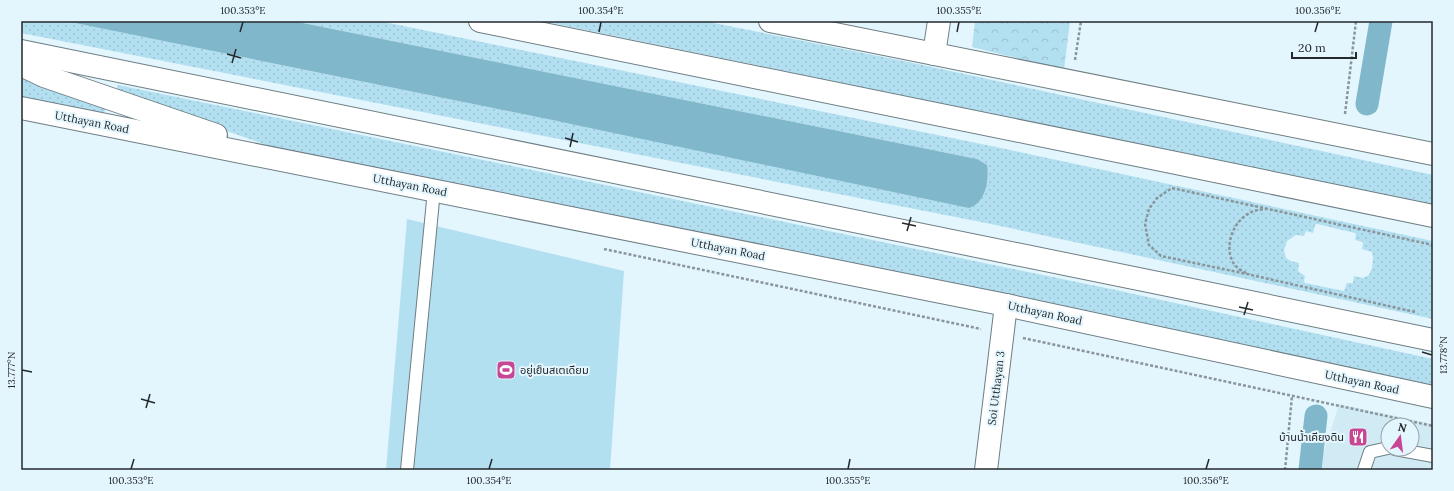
<svg xmlns="http://www.w3.org/2000/svg" width="1454" height="491" font-family="Lora,'Noto Sans Thai',serif">
  <defs>
    <pattern id="grass-dots" width="8" height="8" patternUnits="userSpaceOnUse"><rect width="8" height="8" fill="#b3e0f1"/><path d="M2 2h.1M6 6h.1" fill="none" stroke="#9ac0cf" stroke-width="1.8" stroke-linecap="round"/></pattern>
    <pattern id="forest-crowns" width="20" height="18" patternUnits="userSpaceOnUse"><rect width="20" height="18" fill="#b3e0f1"/><path d="M2 6a3 3 0 1 1 6 0M12 15a3 3 0 1 1 6 0" fill="none" stroke="#9ac0cf"/></pattern>
  </defs>
  <rect width="100%" height="100%" fill="#e4f6fd"/>
  <path fill="#d1ebf5" fill-rule="evenodd" d="M1339 404 1433 424V470H1318ZM1388 425H1412V449H1388Z"/>
  <g fill="url(#grass-dots)">
    <polygon points="21,21 65,21 557,121 977,159 293,21 379,21 1001,148 1433,241 1433,319 986,223 21,33"/>
    <polygon points="542,21 704,21 913,63 1433,175 1433,205"/>
    <polygon points="21,78 107,104 104,113 21,96"/>
    <polygon points="118,85 1111,289 1433,359 1433,389 275,148 116,92"/>
  </g>
  <polygon fill="url(#forest-crowns)" points="975,21 1070,21 1064,70 972,47"/>
  <polygon fill="#b3e0f1" points="407,219 624,271 610,470 386,470"/>
  <path fill="#81b7ca" d="M65 21H293L977 159 987 165C989 180 986 203 969 208L557 121Z"/>
  <polygon fill="#e4f6fd" points="1317,224 1355,233 1356,235 1355,240 1363,242 1362,249 1372,252 1373,258 1372,268 1369,275 1363,278 1354,276 1353,283 1347,283 1344,291 1305,283 1304,281 1305,276 1298,271 1299,263 1291,261 1286,258 1284,250 1287,241 1296,235 1304,236 1306,231 1313,233 1315,225"/>
  <g fill="none" stroke-linecap="round" stroke-linejoin="round">
    <g stroke="#81b7ca" stroke-width="23">
      <polyline points="1367,104 1381,21"/>
      <polyline points="1310,470 1316,416"/>
    </g>
    <g stroke="#6e7e84" stroke-width="14">
      <g id="lane">
        <polyline points="1395,449 1433,456"/>
        <polyline points="407,470 434,190"/>
        <polyline points="1364,470 1370,452 1388,448"/>
      </g>
    </g>
    <g stroke="#6e7e84" stroke-width="24">
      <g id="street">
        <polyline points="934,54 939,21"/>
        <polyline points="986,470 1006,305"/>
      </g>
    </g>
    <g stroke="#6e7e84" stroke-width="24">
      <g id="secondary">
        <polyline points="480,21 1176,163 1433,216"/>
        <polyline points="770,21 1433,154"/>
        <polyline points="21,51 1163,284 1433,340"/>
        <polyline points="21,65 44,76 216,135"/>
        <polyline points="21,108 1006,305 1433,397"/>
      </g>
    </g>
    <g stroke="#89959b" stroke-width="2.5" stroke-dasharray="3 2" stroke-linecap="butt">
      <polyline points="1075,60 1081,21"/>
      <polyline points="1345,114 1356,21"/>
      <polyline points="604,249 981,329"/>
      <path d="M1246 273C1242 271 1237 268 1234 264 1223 247 1233 221 1250 213 1254 210 1260 210 1265 209"/>
      <polyline points="1415,312 1247,274 1161,256 1149,245 1145,224 1149,209 1157,198 1172,188 1433,245"/>
      <polyline points="1023,338 1433,426"/>
      <polyline points="1285,470 1292,396"/>
    </g>
    <use href="#lane" stroke="#fff" stroke-width="12"/>
    <use href="#street" stroke="#fff" stroke-width="22"/>
    <use href="#secondary" stroke="#fff" stroke-width="22"/>
  </g>
  <path fill="none" stroke="#23292c" stroke-width="1.5" d="M240 32 243 22M599 32 601 22M957 32 959 22M1315 32 1318 22M227 54 241 58M232 63 236 49M565 138 578 142M570 147 573 133M902 223 916 226M907 231 911 217M1239 307 1253 310M1244 315 1248 302M1422 352 1432 355M22 370 32 372M141 399 155 403M146 408 150 394M131 469 134 459M489 469 492 459M848 469 850 459M1206 469 1209 459"/>
  <defs>
    <g id="stadium-square" transform="scale(1)"><rect x="-9" y="-9" width="18" height="18" rx="4" fill="#c74794" stroke="#e4f6fd"/><path d="M0-5a6.5 5 0 1 0 0 10a6.5 5 0 1 0 0-10ZM-3.5-1.8h7v3.6h-7Z" fill="#fff"/></g>
    <g id="restaurant-square" transform="scale(1)"><rect x="-9" y="-9" width="18" height="18" rx="4" fill="#c74794" stroke="#e4f6fd"/><path d="M-5-6h1v4h1v-4h1v4h1v-4h1v5L-1.5 .5V6h-2V.5L-5-1ZM5-6V6H3V1.5H1.5Q1.5-4 5-6Z" fill="#fff"/></g>
  </defs>
  <g fill-rule="evenodd">
    <use href="#stadium-square" x="506" y="370"/>
    <use href="#restaurant-square" x="1358" y="437"/>
  </g>
  <g text-anchor="middle" stroke-width="4" stroke-linejoin="round" paint-order="stroke">
    <g font-size="11" fill="#23292c" stroke="#e4f6fd">
      <text transform="translate(92 122) rotate(11)" y="4">Utthayan Road</text>
      <text transform="translate(410 185) rotate(11)" y="4">Utthayan Road</text>
      <text transform="translate(728 249) rotate(11)" y="4">Utthayan Road</text>
      <text transform="translate(1045 313) rotate(12)" y="4">Utthayan Road</text>
      <text transform="translate(1362 382) rotate(12)" y="4">Utthayan Road</text>
      <text transform="translate(996 388) rotate(-83)" y="4">Soi Utthayan 3</text>
    </g>
    <g font-size="11" fill="#23292c" stroke="#e4f6fd" text-anchor="start">
      <text x="520" y="374">อยู่เย็นสเตเดียม</text>
      <text x="1344" y="441" text-anchor="end">บ้านน้ำเคียงดิน</text>
    </g>
  </g>
  <rect width="1454" height="491" fill="none" stroke="#e4f6fd" stroke-width="44"/>
  <g transform="translate(1400 437) rotate(14)"><circle r="19" fill="#e4f6fd" stroke="#97a4a9"/>
  <path d="M0-3L7 15L0 10L-7 15Z" fill="#c74794"/>
  <text y="-6" font-size="11" font-weight="bold" text-anchor="middle" fill="#23292c">N</text>
  </g>
  <path d="M1292 52v6h64v-6" fill="none" stroke="#23292c" stroke-width="2"/>
  <text x="1298" y="52" font-size="12" fill="#23292c" stroke="#e4f6fd" stroke-width="3" paint-order="stroke">20 m</text>
  <rect x="22" y="22" width="1410" height="447" fill="none" stroke="#23292c" stroke-width="1.5"/>
  <g font-size="10" text-anchor="middle" fill="#23292c">
    <text x="243" y="14">100.353°E</text>
    <text x="601" y="14">100.354°E</text>
    <text x="959" y="14">100.355°E</text>
    <text x="1318" y="14">100.356°E</text>
    <text transform="translate(1443 355) rotate(-90)" y="4">13.778°N</text>
    <text transform="translate(11 370) rotate(-90)" y="4">13.777°N</text>
    <text x="131" y="484">100.353°E</text>
    <text x="489" y="484">100.354°E</text>
    <text x="848" y="484">100.355°E</text>
    <text x="1206" y="484">100.356°E</text>
  </g>
</svg>
